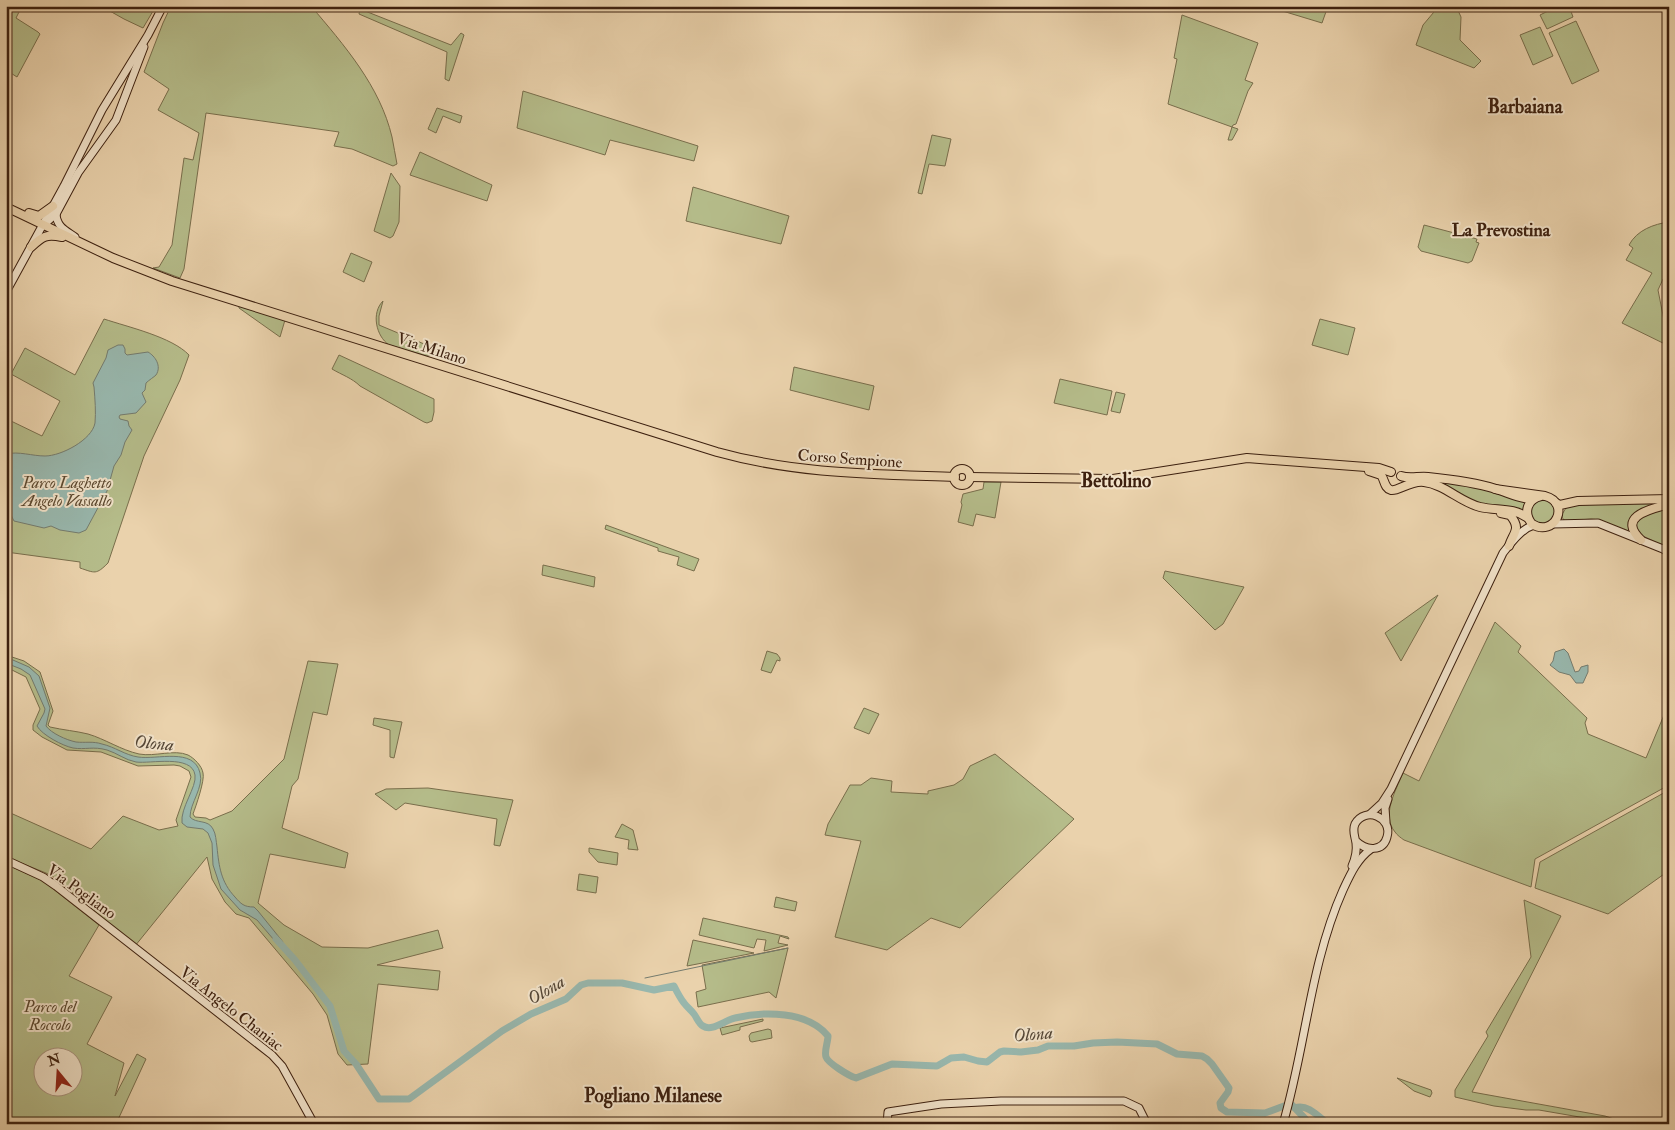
<svg xmlns="http://www.w3.org/2000/svg" width="1675" height="1130" font-family="'IM FELL Double Pica',serif">
  <rect width="100%" height="100%" fill="#ead2ac"/>
  <filter id="stains"><feTurbulence type="fractalNoise" baseFrequency=".004" numOctaves="4"/><feColorMatrix values="0 0 0 0 .2 0 0 0 0 .09 0 0 0 0 .02 0 0 0 .5 -.17"/></filter>
  <radialGradient id="worn" r=".72"><stop offset=".6" stop-color="#630" stop-opacity="0"/><stop offset="1" stop-color="#630" stop-opacity=".3"/></radialGradient>
  <g fill="#b5bc8a" stroke="#796e4c" fill-rule="evenodd">
    <polygon points="6,6 22,6 16,18 38,32 40,34 17,77 6,70"/>
    <polygon points="101,6 156,6 143,28 124,19"/>
    <path d="M171 6H311C344 45 380 86 392 137 394 146 395 155 397 164L393 166 352 149 334 146 339 132 206 113 184 269 180 278 153 268 159 267 172 245 184 158 193 160 199 133 158 110 169 89 144 72 163 23Z"/>
    <polygon points="1266,6 1328,6 1322,23"/>
    <polygon points="1439,6 1456,6 1461,17 1460,40 1481,61 1474,68 1416,45 1423,25"/>
    <polygon points="1558,6 1569,6 1573,17 1547,29 1540,15"/>
    <polygon points="360,9 451,45 461,33 464,35 449,81 445,79 447,52 359,14"/>
    <polygon points="1182,15 1258,43 1245,80 1253,83 1248,91 1236,124 1233,125 1232,127 1238,129 1232,140 1228,140 1232,127 1168,104 1177,59 1174,58"/>
    <polygon points="1576,21 1599,71 1572,84 1549,33"/>
    <polygon points="1540,27 1553,56 1533,65 1520,35"/>
    <polygon points="523,91 698,146 694,161 610,140 605,155 517,128"/>
    <polygon points="437,108 462,116 460,123 443,116 436,133 428,129"/>
    <polygon points="932,135 951,139 945,166 929,164 922,194 918,193"/>
    <polygon points="420,152 492,185 487,201 410,175"/>
    <polygon points="391,173 400,186 399,222 393,236 390,238 374,231"/>
    <polygon points="693,187 789,216 781,244 686,221"/>
    <path d="M1669 222V282L1663 279 1658 290 1669 346 1622 323 1652 273 1626 260 1633 248 1629 245C1637 230 1654 224 1669 222Z"/>
    <polygon points="1424,225 1477,239 1476,242 1479,243 1472,261 1468,263 1421,251 1418,247"/>
    <polygon points="351,253 372,262 364,282 343,272"/>
    <path d="M383 301 379 316V325L436 349 434 355 427 356 389 345C376 336 371 313 383 301Z"/>
    <polygon points="239,305 285,320 280,337 239,308"/>
    <path d="M104 319C128 327 172 337 189 355L180 380 144 456 108 563C96 575 95 573 80 568V562L6 552V421H11L42 436 60 401 11 374 25 348 75 375Z"/>
    <polygon points="1320,319 1355,328 1348,355 1312,345"/>
    <path d="M339 355 434 399V412L432 421 427 423 424 422 360 386C352 378 342 375 332 369Z"/>
    <polygon points="794,367 874,386 869,410 790,390"/>
    <polygon points="1060,379 1112,391 1107,415 1054,403"/>
    <polygon points="1116,392 1125,394 1120,413 1111,411"/>
    <polygon points="1434,480 1494,491 1526,503 1523,512 1478,504 1434,482"/>
    <polygon points="984,482 1001,482 995,518 976,514 973,526 958,522 962,505 961,502 963,494 983,489"/>
    <polygon points="1541,498 1550,500 1556,511 1551,522 1538,524 1531,519 1530,505"/>
    <polygon points="1580,503 1664,504 1639,511 1634,534 1600,520 1591,519 1567,521 1564,520 1561,516 1566,508"/>
    <polygon points="1669,507 1669,545 1665,544 1663,546 1641,535 1636,527 1638,517"/>
    <polygon points="606,525 699,559 694,571 677,565 679,557 658,551 658,548 605,529"/>
    <polygon points="543,565 595,577 594,587 542,575"/>
    <polygon points="1165,571 1244,587 1223,624 1215,630 1163,578"/>
    <polygon points="1438,595 1401,661 1385,633"/>
    <path d="M1495 622 1521 646 1518 652 1587 718 1585 723 1588 734 1646 758 1669 703V785L1535 859 1531 887 1404 840C1401 838 1397 835 1395 832 1381 815 1396 790 1403 773L1419 781Z"/>
    <polygon points="767,651 777,654 780,658 780,661 777,660 771,673 761,670"/>
    <path d="M6 655 24 661 40 672 53 711 48 725 50 727C63 730 76 731 88 734 105 739 121 750 139 754 155 757 174 749 188 755 194 758 202 766 203 773 205 780 196 806 193 814L195 817 206 818 210 820 232 811 284 759 308 661 338 664 327 715 313 712 298 779 292 786 282 828 348 853 345 868 270 854 258 903 284 925 322 947 368 948 438 930 443 948 377 965 440 971 438 990 378 984 368 1064 347 1065 338 1054 327 1015 313 994 249 918 236 914 225 902 212 879 207 857 135 946 57 879 46 873 6 857V811L91 849 123 816 159 830 178 826 176 820 191 777 189 771 180 766 174 765 138 766 101 752 67 750 42 737 33 730V725L40 709 26 677 6 667Z"/>
    <polygon points="864,708 879,714 869,734 854,728"/>
    <polygon points="374,718 402,722 394,758 390,757 390,730 373,725"/>
    <polygon points="995,754 1074,819 960,928 931,918 887,950 835,937 861,841 825,835 828,824 850,785 861,785 871,778 892,781 891,792 928,794 928,791 954,785 963,779 970,766"/>
    <polygon points="428,788 513,800 500,846 494,845 497,819 405,803 396,810 375,794 386,789"/>
    <polygon points="1669,790 1669,865 1667,872 1608,914 1535,888 1540,862"/>
    <polygon points="622,824 633,830 638,850 628,849 629,840 615,837"/>
    <polygon points="589,848 618,853 617,865 598,862 589,852"/>
    <path d="M6 864 43 881 99 925 69 976 112 997 87 1044 124 1063 115 1096 137 1054 146 1059 116 1124H6ZM42 1058H72V1088H42Z"/>
    <polygon points="579,874 598,877 596,893 577,890"/>
    <polygon points="776,897 797,902 795,911 774,907"/>
    <polygon points="1524,900 1561,916 1472,1092 1605,1116 1629,1124 1597,1120 1539,1110 1526,1110 1494,1106 1455,1097 1455,1090 1488,1036 1486,1032 1531,957"/>
    <polygon points="703,918 788,937 789,939 780,936 778,943 788,945 764,951 766,940 757,939 754,948 699,935"/>
    <polygon points="693,940 754,953 687,966"/>
    <polygon points="788,948 776,998 769,992 698,1007 696,992 706,989 702,965"/>
    <polygon points="763,1019 763,1021 740,1027 740,1030 722,1035 720,1028"/>
    <polygon points="768,1029 771,1030 772,1038 752,1042 750,1041 749,1036 751,1033"/>
    <polygon points="1397,1078 1431,1090 1432,1093 1430,1097 1414,1091"/>
  </g>
  <g fill="#98b7ad" stroke="#747b6e">
    <path d="M118 345H123L125 349V353L127 355 148 352C155 356 162 366 156 375 154 377 149 380 146 383L145 390 142 393 146 402 136 413 120 415 119 417 120 419 128 421 129 426 132 430 125 442 121 455 114 466 107 491 86 530 79 533 60 530 51 526 44 528 14 521 9 511H6V454C19 451 32 456 45 456 61 456 92 440 95 423 96 412 95 399 94 387L93 383 106 358 108 350Z"/>
    <polygon points="1564,649 1568,653 1575,672 1579,671 1581,667 1588,665 1588,672 1583,683 1576,683 1570,675 1559,672 1550,665 1553,661 1555,652"/>
    <path d="M6 657 29 667 39 676 50 708 46 726C51 733 66 740 76 742 85 743 93 741 102 744 115 747 125 755 138 757 157 760 194 747 200 773 204 787 190 803 190 817 196 824 208 819 213 829 216 834 216 841 217 847 219 867 221 882 235 897 241 904 244 907 254 907L258 911 283 942 280 947 257 920 240 910 221 889 213 865 212 843 208 833 203 829 187 827 182 823C180 808 197 787 195 775 192 754 150 764 136 762 125 760 117 753 107 750 93 746 85 750 73 748 63 746 42 735 37 726L44 713 45 709 30 675 21 669 6 663Z"/>
  </g>
  <g fill="none" stroke-linecap="round" stroke-linejoin="round">
    <polyline stroke="#747b6e" stroke-width="1" points="645,978 788,948"/>
    <g stroke="#98b7ad" stroke-width="7">
      <path d="M276 939 295 960 330 1006 344 1051 356 1064 379 1099H409L502 1031 531 1014 566 999 581 985 588 983H622L654 990 674 986C677 992 680 998 684 1003 687 1007 691 1010 694 1014 697 1018 699 1024 703 1026 712 1032 725 1020 735 1018 764 1011 808 1011 828 1036 828 1042 824 1051 826 1057 828 1063 849 1076 856 1078L892 1064 937 1066 951 1058 964 1057 978 1061 987 1062 1000 1052 1004 1051 1021 1052 1038 1050 1048 1046H1074L1093 1043 1117 1042 1157 1044 1177 1054 1202 1056 1207 1059 1212 1064 1229 1088 1228 1092 1220 1103 1221 1108 1227 1112 1265 1113 1284 1106 1292 1105 1295 1108C1307 1103 1319 1117 1328 1124"/>
      <polyline points="1295,1108 1310,1124"/>
    </g>
    <g stroke="#3d200f" stroke-width="9">
      <g id="secondary">
        <path d="M56 214C57 227 65 230 75 237"/>
        <polyline points="47,222 56,214 78,173 116,120 144,47"/>
        <polyline points="6,292 64,186 102,110 148,35 163,6"/>
        <polyline points="1552,524 1598,523 1663,549 1669,553"/>
        <path d="M1370 814 1382 803 1391 789 1503 553C1511 543 1521 529 1534 525"/>
        <polyline points="1386,822 1385,808 1388,799"/>
        <polyline points="6,860 43,877 56,886 272,1055 282,1066 314,1124"/>
        <path d="M1352 866C1355 859 1357 850 1356 843 1355 836 1352 831 1355 824 1365 806 1393 817 1387 837 1383 852 1366 851 1356 841"/>
        <polyline points="887,1124 888,1112 941,1104 1001,1101 1124,1101 1139,1108 1147,1124"/>
        <path d="M1283 1124C1306 1046 1310 964 1343 890 1350 875 1357 859 1371 849"/>
      </g>
    </g>
    <g stroke="#3d200f" stroke-width="10">
      <g id="primary">
        <path d="M6 207 113 258 172 281 717 452C796 474 874 474 955 477"/>
        <polyline points="29,213 39,216 53,206"/>
        <path d="M31 247C43 236 46 234 62 237"/>
        <circle cx="962" cy="477" r="8"/>
        <path d="M1369 471 1381 475C1385 480 1384 488 1391 490 1397 492 1411 480 1424 482 1444 484 1460 502 1480 507 1497 511 1513 507 1528 518"/>
        <path d="M1401 476C1409 479 1419 476 1428 477 1448 479 1477 483 1496 489 1509 493 1519 499 1533 499"/>
        <polyline points="970,477 1113,479 1247,458 1379,468 1391,472"/>
        <path d="M1495 489 1545 496C1571 503 1555 538 1532 524 1523 513 1527 499 1541 496"/>
        <polyline points="1556,503 1560,505 1578,501 1669,499"/>
        <path d="M1501 513 1510 515C1522 529 1513 533 1509 546"/>
        <path d="M1641 540C1616 516 1651 509 1669 504"/>
      </g>
    </g>
    <use href="#secondary" stroke="#f1e2c9" stroke-width="7"/>
    <use href="#primary" stroke="#ead2ac" stroke-width="8"/>
  </g>
  <g text-anchor="middle" stroke-width="4" stroke-linejoin="round" paint-order="stroke">
    <g font-size="16" fill="#3d200f" stroke="#f1e2c9">
      <text transform="translate(432 348) rotate(18)" y="6">Via Milano</text>
      <text transform="translate(850 458) rotate(4)" y="6">Corso Sempione</text>
      <text transform="translate(82 891) rotate(36)" y="6">Via Pogliano</text>
      <text transform="translate(232 1008) rotate(38)" y="6">Via Angelo Chaniac</text>
    </g>
    <g font-size="16" font-style="italic" fill="#5b472e" stroke="#f1e2c9">
      <text x="67" y="488">Parco Laghetto<tspan x="67" dy="18">Angelo Vassallo</tspan></text>
      <text x="50" y="1012">Parco del<tspan x="50" dy="18">Roccolo</tspan></text>
    </g>
    <g font-size="18" font-weight="bold" fill="#3d200f" stroke="#f1e2c9">
      <text x="1501" y="236">La Prevostina</text>
    </g>
    <g font-size="18" font-style="italic" fill="#544636" stroke="#f1e2c9">
      <text transform="translate(154 743) rotate(5)" y="6">Olona</text>
      <text transform="translate(546 990) rotate(-31)" y="6">Olona</text>
      <text transform="translate(1033 1034) rotate(-5)" y="6">Olona</text>
    </g>
    <g font-size="19" font-weight="bold" fill="#3d200f" stroke="#f1e2c9">
      <text x="1525" y="113">Barbaiana</text>
      <text x="1116" y="487">Bettolino</text>
      <text x="653" y="1102">Pogliano Milanese</text>
    </g>
  </g>
  <rect width="1675" height="1130" fill="none" stroke="#ead2ac" stroke-width="25"/>
  <rect x="8" y="8" width="1660" height="1115" fill="none" stroke="#3d200f" stroke-width="2.5"/>
  <rect x="12" y="12" width="1650" height="1105" fill="none" stroke="#3d200f"/>
  <g transform="translate(58 1072) rotate(342)"><circle r="24" fill="#f1e2c9" stroke="#a9947f"/>
  <path d="M0-4L9 19L0 12L-9 19Z" fill="#8f2418"/>
  <text y="-8" font-size="14" font-weight="bold" text-anchor="middle" fill="#3d200f">N</text>
  </g>
  <rect width="100%" height="100%" filter="url(#stains)"/>
  <rect width="100%" height="100%" fill="url(#worn)"/>
</svg>
